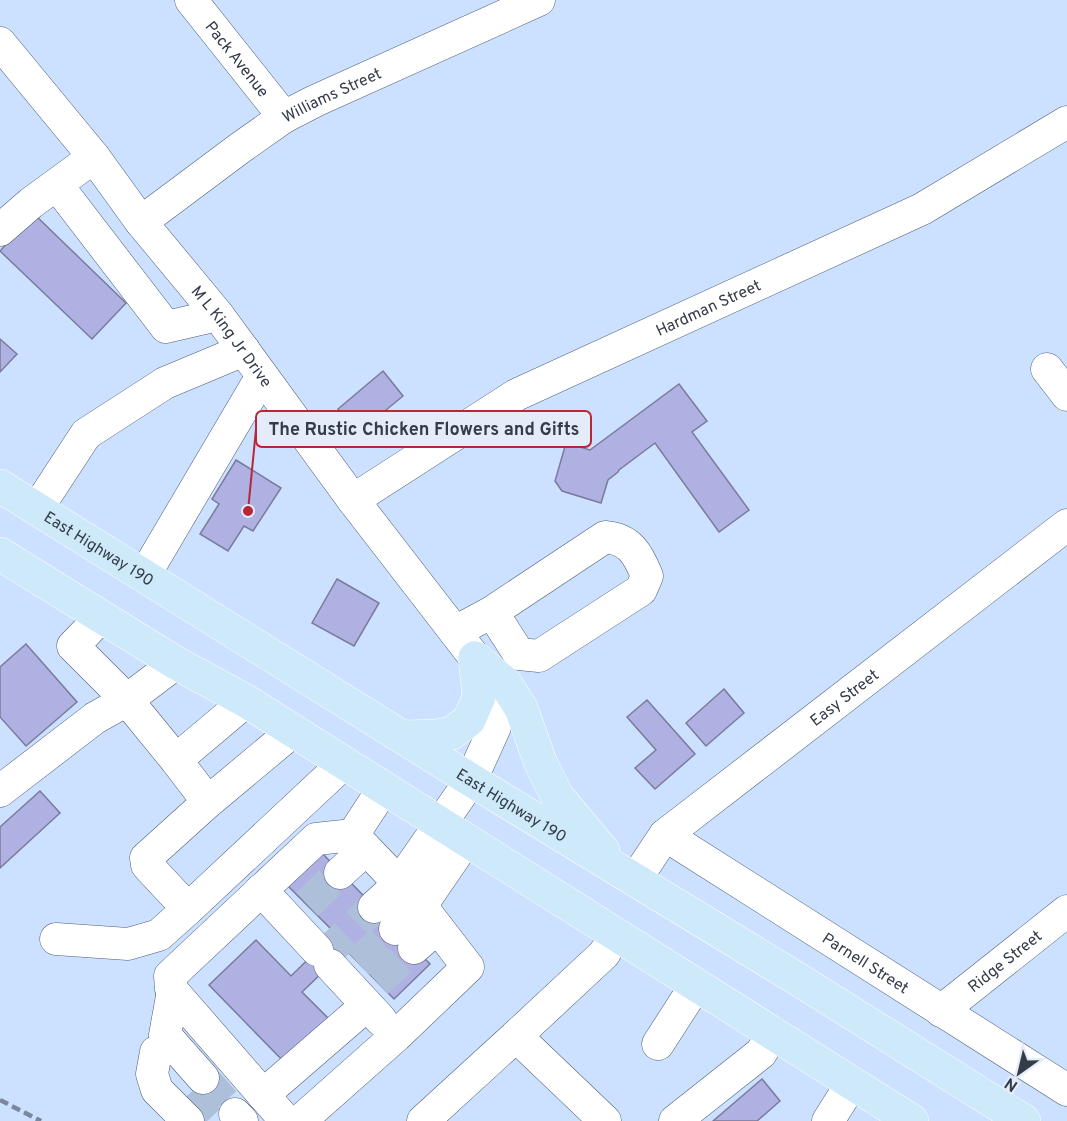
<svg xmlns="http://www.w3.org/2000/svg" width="1067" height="1121" font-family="Overpass,sans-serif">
  <rect width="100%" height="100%" fill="#cce0ff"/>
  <g fill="#b0b1e3" stroke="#7a7b9a" stroke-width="1.5">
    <polygon points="34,214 126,303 92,339 0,251"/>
    <polygon points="0,339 17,354 0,372"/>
    <polygon points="383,371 403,396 386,410 393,419 365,442 338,409"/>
    <polygon points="679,384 707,421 692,432 749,510 719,532 655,443 619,470 618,472 608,480 601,503 562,491 555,481 566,443 590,450"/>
    <polygon points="236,460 281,488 253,531 244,526 228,551 200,534 219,504 212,499"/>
    <polygon points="337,579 379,603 354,646 312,623"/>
    <polygon points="26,644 77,702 26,746 0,717 0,667"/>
    <polygon points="724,689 744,713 706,746 686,723"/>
    <polygon points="647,700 695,754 655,789 635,768 656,750 627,717"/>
    <polygon points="40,791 60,813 0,868 0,827"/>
    <polygon points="321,852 430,964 394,999 346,950 302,992 332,1022 287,1065 209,985 256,940 291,976 335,933 287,885"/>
    <polygon points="762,1079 780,1101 757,1121 713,1121"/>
  </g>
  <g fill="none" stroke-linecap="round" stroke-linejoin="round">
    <g stroke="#aebfda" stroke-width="32" stroke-dasharray="32 16" stroke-linecap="butt">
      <polyline points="307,904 340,873"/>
      <polyline points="323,957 374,907"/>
      <polyline points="358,963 395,929"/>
      <polyline points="377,982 414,948"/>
      <polyline points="203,1078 235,1114"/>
      <polyline points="187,1096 210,1121"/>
    </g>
    <g stroke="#4d5e78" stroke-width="33">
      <g id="minor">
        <path id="s1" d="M191 0 284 117"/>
        <path id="s2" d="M0 43 94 157 141 222 218 315 353 500 475 658 492 691 495 727 471 780 398 885 374 907"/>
        <polyline points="57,185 166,327 218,315"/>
        <path id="s3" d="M141 222 240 148 284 117 315 101 539 0"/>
        <polyline points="0,230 31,203 94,157"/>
        <polyline points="1047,369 1067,395"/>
        <path id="s4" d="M353 500 516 395 922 209 1067 122"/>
        <polyline points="37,509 86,434 165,383 244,350"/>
        <polyline points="144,576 262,376"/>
        <polyline points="101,617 73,646 127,700 176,760 208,802"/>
        <path d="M455 632 492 612 605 537C630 539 638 554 647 576L641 590 539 656 519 654 492 612"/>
        <polyline points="293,731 208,802 146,858 147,865 188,909 344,763"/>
        <polyline points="176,760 246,701"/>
        <polyline points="0,791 95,718 127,700 176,663"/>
        <path id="s5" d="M665 835 1067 1090"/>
        <polyline points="340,873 366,849"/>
        <path id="s6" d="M635 880 665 835 1067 525"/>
        <polyline points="261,890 317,950"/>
        <polyline points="395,929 421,906 466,840"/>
        <polyline points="56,939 128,944 159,935 188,909"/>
        <polyline points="414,948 437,928"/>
        <polyline points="330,965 381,1020"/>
        <polyline points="173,991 165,1035 203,1078"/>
        <path id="s7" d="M941 1011 1067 911"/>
        <polyline points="658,1044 696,985"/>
        <polyline points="156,1052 152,1074 157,1090 188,1121"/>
        <polyline points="263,1095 367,1005"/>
        <polyline points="235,1114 242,1121"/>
        <polyline points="286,1121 171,989 170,976 316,839 353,835 383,789"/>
        <polyline points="300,1121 396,1036 468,967 421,906 353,835"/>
        <polyline points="423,1121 516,1036"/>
        <polyline points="605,1121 516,1036 604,954 616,934"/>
        <polyline points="675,1121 761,1053 773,1033"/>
        <polyline points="828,1121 852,1083"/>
      </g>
    </g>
    <g stroke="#fff" stroke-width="34">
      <g id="major">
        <path id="s8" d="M0 486 471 780 796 978 1024 1121"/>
        <polyline points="0,554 176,663 246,701 912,1121"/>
        <polyline points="475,658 505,683 521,708 541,764 557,796 603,851"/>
        <polyline points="404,737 436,736 452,733 469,720 479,697 475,658"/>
      </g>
    </g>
    <use href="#minor" stroke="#fff" stroke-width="32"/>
    <use href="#major" stroke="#cee9fa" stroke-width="33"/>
    <polyline stroke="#7a879c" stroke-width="4.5" stroke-dasharray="9 4.5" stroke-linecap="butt" points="0,1100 41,1121"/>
  </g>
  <g text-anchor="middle" stroke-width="5" stroke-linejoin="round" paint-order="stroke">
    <g font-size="16" fill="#343c48" stroke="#e4ecf9">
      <text dy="6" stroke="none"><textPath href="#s1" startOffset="75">Pack Avenue</textPath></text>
      <text dy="6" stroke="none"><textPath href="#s3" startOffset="230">Williams Street</textPath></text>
      <text dy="6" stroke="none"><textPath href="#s4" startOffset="405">Hardman Street</textPath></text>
      <text dy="6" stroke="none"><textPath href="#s2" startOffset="374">M L King Jr Drive</textPath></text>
      <text dy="6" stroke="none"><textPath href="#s8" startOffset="117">East Highway 190</textPath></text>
      <text dy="6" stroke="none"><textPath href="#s6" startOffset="280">Easy Street</textPath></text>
      <text dy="6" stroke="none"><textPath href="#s8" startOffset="603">East Highway 190</textPath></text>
      <text dy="6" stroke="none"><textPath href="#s7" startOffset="81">Ridge Street</textPath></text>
      <text dy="6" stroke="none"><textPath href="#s5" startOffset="238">Parnell Street</textPath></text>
    </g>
  </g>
  <path fill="none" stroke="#b82735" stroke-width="2" d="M248 511L256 429"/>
  <circle fill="#b82735" stroke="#e4ecf9" stroke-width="2" cx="248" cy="511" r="6"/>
  <rect fill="#e4ecf9" stroke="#b82735" stroke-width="2" x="256" y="411" width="335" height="36" rx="6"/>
  <g font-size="18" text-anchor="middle" font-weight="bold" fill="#343c48">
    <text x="424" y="435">The Rustic Chicken Flowers and Gifts</text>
  </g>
  <g transform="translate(1019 1073) rotate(214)" stroke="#e4ecf9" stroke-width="4.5" paint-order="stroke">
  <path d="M0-4.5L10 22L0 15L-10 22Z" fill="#343c48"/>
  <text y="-9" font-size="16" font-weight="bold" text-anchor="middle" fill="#343c48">N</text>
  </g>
</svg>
